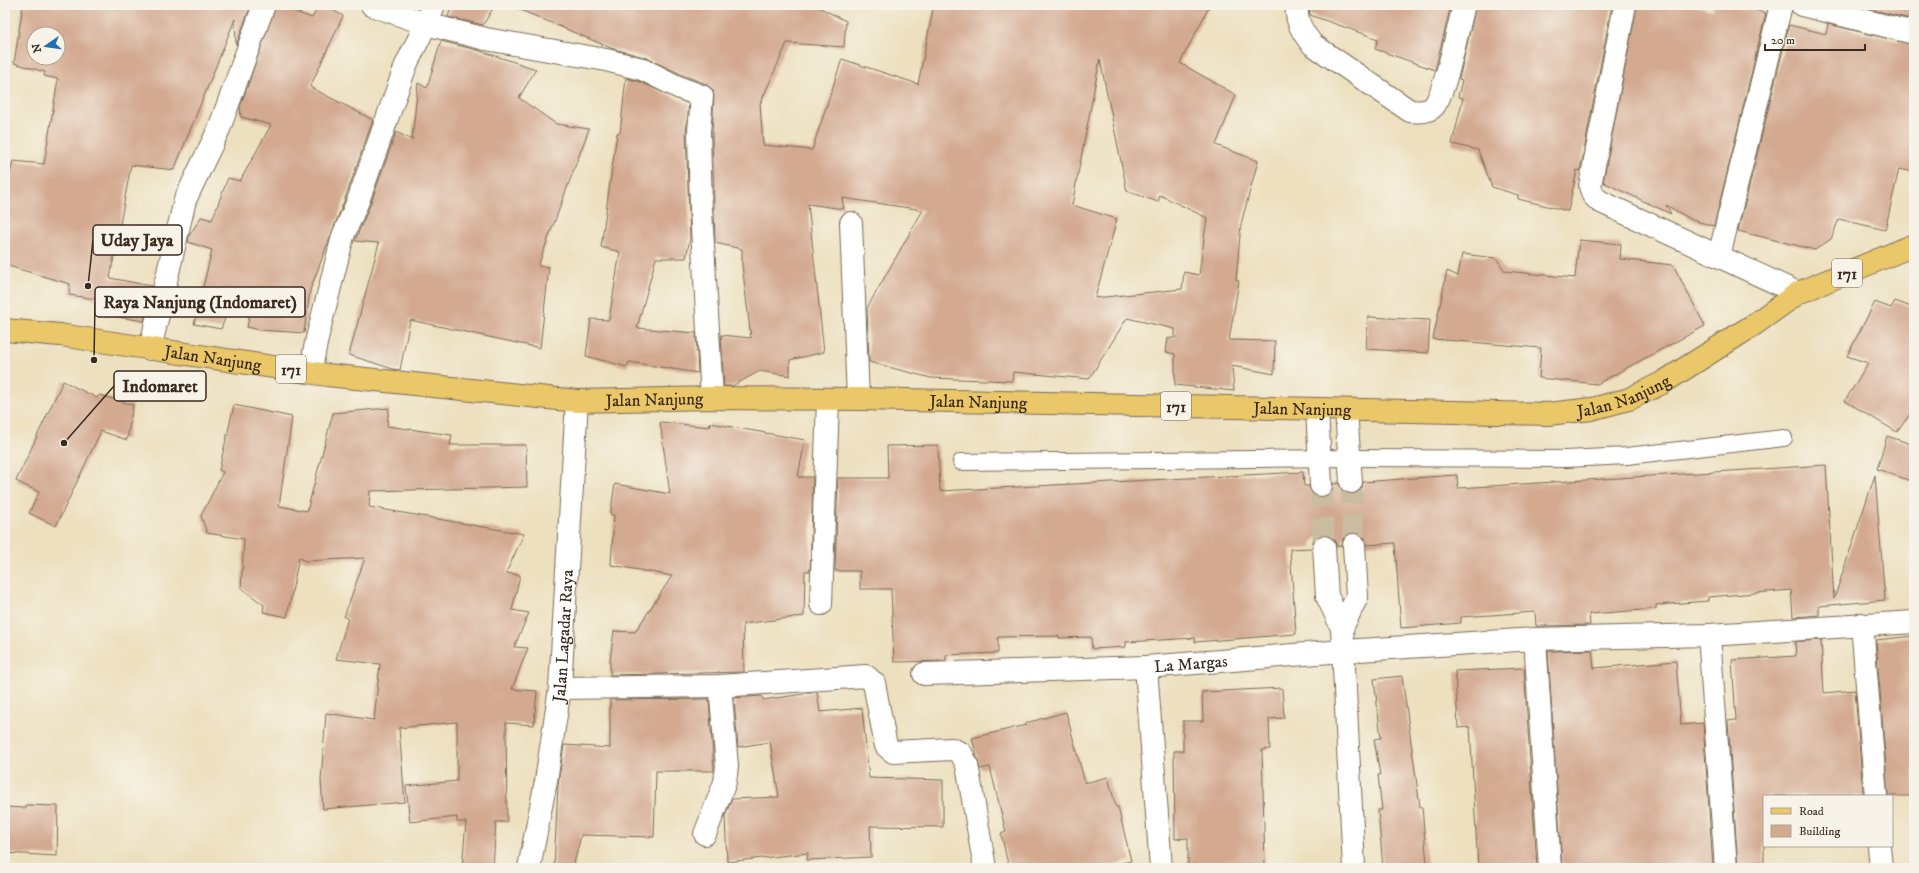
<svg xmlns="http://www.w3.org/2000/svg" width="1919" height="873" font-family="'IM FELL DW Pica',serif">
  <rect width="100%" height="100%" fill="#f7f3e8"/>
  <filter id="ink" filterUnits="userSpaceOnUse"><feTurbulence type="fractalNoise" baseFrequency=".025" numOctaves="2"/><feDisplacementMap in="SourceGraphic" scale="8" xChannelSelector="R" yChannelSelector="G"/><feConvolveMatrix kernelMatrix="1 2 1 2 8 2 1 2 1" color-interpolation-filters="sRGB"/></filter>
  <filter id="wash" filterUnits="userSpaceOnUse"><feTurbulence type="fractalNoise" baseFrequency=".012" numOctaves="4" result="noise"/><feDisplacementMap in="SourceGraphic" scale="16" xChannelSelector="R" yChannelSelector="G"/><feGaussianBlur stdDeviation="0.9" result="paint"/><feColorMatrix in="noise" values="0 0 0 0 0 0 0 0 0 0 0 0 0 0 0 0 0 1.4 0 .05"/><feComposite in="paint" operator="in"/></filter>
  <g filter="url(#wash)">
    <rect width="100%" height="100%" fill="#ede0bf"/>
    <g id="blocks">
      <g fill="#d3a990" fill-rule="evenodd">
        <path d="M23 5H251L236 45 235 19 174 170 131 165 110 278 152 286 144 321 100 314 103 300 69 295 70 284 5 265V194L13 161 44 164 58 79 44 76 45 72 14 63ZM34 34H58V58H34Z"/>
        <polygon points="276,5 312,18 319,5 324,5 343,16 310,87 373,120 346,196 310,290 304,333 260,330 247,327 250,313 229,307 221,329 194,324 212,250 188,242 189,236 201,217 212,220 228,178 240,181 271,125 241,117 240,107"/>
        <polygon points="452,5 495,5 483,25 448,17"/>
        <path d="M509 5H814L846 21 844 47 787 43 760 104 763 145 812 150 842 59 918 84 934 5H1210L1180 63 1236 95 1216 145 1258 161 1241 224 1236 280 1239 281 1229 340 1275 341 1274 374 1232 366 1234 391 1175 385V354L1166 352 1168 338H1175V329L1127 318 1089 379 1013 372 1012 381 931 378 869 362 867 308 923 210 842 198 844 209 808 204 824 352 790 360V376L760 371 732 386H724L721 335 751 338 742 264V249L715 243 712 132 714 97 713 90 706 84 685 76 647 58 611 48ZM1100 59 1127 191 1158 202 1160 195 1207 218 1199 275 1184 272 1182 289 1095 298 1117 219 1072 205Z"/>
        <polygon points="1309,5 1451,5 1435,70 1375,49 1378,39 1310,15"/>
        <polygon points="1476,5 1612,5 1580,171 1577,170 1568,211 1518,199 1518,195 1492,187 1478,150 1452,144 1463,98 1458,97 1462,80 1459,79"/>
        <polygon points="1637,5 1690,5 1713,10 1714,5 1734,5 1766,13 1714,226 1692,220 1666,205 1671,214 1603,182"/>
        <polygon points="1854,5 1914,5 1914,20"/>
        <polygon points="1828,24 1914,45 1914,172 1899,169 1885,230 1839,219 1831,239 1815,250 1738,231 1789,25 1826,34"/>
        <polygon points="441,41 477,50 536,69 519,98 556,124 589,129 538,266 549,267 540,348 410,320 400,370 393,369 349,355 379,243 355,241 370,205 396,132 412,140 418,83 427,88"/>
        <polygon points="626,78 638,81 689,104 686,132 690,239 686,258 656,258 637,328 696,333 698,373 629,362 627,367 586,356 591,319 609,320 620,252 601,247 617,133 620,133"/>
        <polygon points="1579,240 1621,244 1620,259 1673,265 1705,326 1597,384 1539,378 1541,348 1433,339 1447,271 1458,276 1462,254 1496,258 1505,271 1575,278"/>
        <polygon points="1895,301 1914,308 1914,409 1897,432 1845,401 1868,363 1847,356 1875,302 1891,308"/>
        <polygon points="1368,317 1430,320 1428,353 1366,349"/>
        <polygon points="63,381 97,398 99,395 133,405 127,440 101,431 56,526 29,513 39,492 16,481"/>
        <polygon points="234,405 292,417 279,506 307,511 333,413 389,408 387,426 452,435 450,445 526,445 527,487 370,491 369,507 524,534 506,573 520,575 512,610 529,613 514,647 528,648 512,689 537,691 534,725 506,723 507,822 496,822 493,868 462,868 466,822 457,822 457,817 410,822 406,786 457,781 457,722 399,728 405,802 323,809 321,780 326,713 374,720 380,664 336,659 348,618 344,617 365,558 305,561 299,557 287,617 263,612 264,605 241,588 244,539 207,533 201,516 223,472 219,470"/>
        <polygon points="660,422 709,427 710,423 805,440 798,477 813,477 810,571 805,571 804,616 743,624 744,672 610,675 610,660 614,631 635,632 672,576 611,565 614,515 610,515 615,484 670,494"/>
        <polygon points="1887,436 1914,445 1914,482 1877,469"/>
        <polygon points="938,445 940,491 1303,472 1304,486 1309,486 1311,492 1315,496 1321,497 1327,496 1332,491 1333,484 1339,483 1341,489 1345,493 1351,494 1358,492 1362,488 1363,482 1428,477 1457,475 1458,488 1826,465 1834,599 1875,475 1885,600 1819,606 1819,615 1793,617 1791,590 1708,597 1708,601 1656,605 1656,609 1589,614 1590,625 1536,626 1535,612 1461,617 1461,623 1401,628 1395,543 1366,545 1365,538 1360,534 1353,533 1347,534 1343,539 1342,546 1336,546 1335,540 1330,536 1323,535 1317,537 1313,541 1312,548 1290,549 1296,634 1195,642 1195,638 1126,642 1126,647 1092,649 1091,637 1059,638 1059,636 998,637 998,653 946,655 946,661 894,662 891,589 860,589 860,571 835,571 838,478 888,478 887,446"/>
        <polygon points="1914,636 1914,796 1888,796 1876,640"/>
        <polygon points="1821,640 1824,693 1855,690 1863,796 1764,796 1764,868 1738,868 1728,721 1736,720 1732,660 1796,656 1795,642"/>
        <polygon points="1592,650 1594,668 1676,661 1681,725 1703,723 1713,868 1562,868 1548,651"/>
        <polygon points="1524,668 1537,868 1478,868 1470,727 1458,728 1455,671"/>
        <polygon points="1402,676 1420,807 1422,807 1427,864 1402,868 1383,868 1378,810 1382,810 1378,775 1380,775 1374,739 1381,738 1374,679"/>
        <polygon points="1282,688 1284,718 1269,719 1270,749 1262,750 1265,868 1188,868 1188,838 1175,839 1174,751 1183,751 1183,721 1203,721 1202,692"/>
        <polygon points="817,692 820,712 862,708 869,778 943,780 943,827 870,826 871,857 807,860 808,853 727,862 725,816 732,799 779,797 770,742 738,747 734,698 762,696 763,700"/>
        <polygon points="709,699 714,771 656,771 654,837 581,835 573,868 554,868 558,786 564,745 610,748 610,700"/>
        <polygon points="1066,712 1085,783 1108,777 1116,807 1118,807 1131,861 1102,868 1009,868 1001,834 1006,832 990,767 980,769 972,738 1026,725 1026,723"/>
        <polygon points="26,805 58,806 57,856 5,853 5,807 26,808"/>
      </g>
    </g>
  </g>
  <g filter="url(#ink)">
    <use href="#blocks" fill-opacity="0" stroke="#796a56" stroke-width="1"/>
    <g fill="none" stroke-linecap="round" stroke-linejoin="round">
      <g stroke="#c9bc9f" stroke-width="22" stroke-dasharray="22 11" stroke-linecap="butt">
        <polyline points="1351,482 1354,545"/>
        <polyline points="1321,485 1324,547"/>
      </g>
      <g stroke="#796a56" stroke-width="18">
        <polyline id="service" points="961,462 1349,458 1566,459 1627,456 1784,438"/>
      </g>
      <g stroke="#796a56" stroke-width="24">
        <g id="minor">
          <polyline points="372,5 426,24 486,39 606,60 642,69 680,88 702,96 699,132 701,211 712,398"/>
          <path d="M1297 5C1295 21 1303 33 1312 44L1410 111C1418 112 1429 112 1434 106 1446 91 1458 27 1464 5"/>
          <polyline points="1625,5 1590,186 1593,195 1599,201 1798,293"/>
          <polyline points="1802,5 1914,33"/>
          <polyline points="851,223 858,399"/>
          <polyline points="1719,256 1781,5"/>
          <polyline points="150,349 185,200 219,129 264,5"/>
          <polyline points="310,372 318,334 343,236 358,201 406,65 426,24 434,5"/>
          <polyline points="1317,409 1321,485"/>
          <polyline points="1346,410 1351,482"/>
          <polyline points="1324,547 1327,596 1342,628 1354,868"/>
          <polyline points="821,604 828,399"/>
          <polyline points="1862,624 1876,796"/>
          <polyline points="1342,628 1357,597 1354,545"/>
          <polyline points="1709,635 1726,868"/>
          <polyline points="1535,639 1550,868"/>
          <polyline points="1146,667 1161,868"/>
          <path id="s1" d="M924 674 1146 667 1343 651 1535 639 1709 635 1914 622"/>
          <polyline points="560,688 720,686 866,676 874,683 886,746 893,752 952,749 961,753 967,765 985,868"/>
          <polyline points="705,834 725,782 727,766 720,686"/>
          <polyline points="1879,846 1881,868"/>
          <path id="s2" d="M529 868 546 781 560 688 577 401"/>
        </g>
      </g>
      <g stroke="#796a56" stroke-width="24">
        <g id="primary">
          <path id="s3" d="M5 330 60 335 327 375 577 401 712 398 858 399 1548 414 1592 409 1629 399 1662 383 1752 326 1798 293 1914 245"/>
        </g>
      </g>
      <use href="#service" stroke="#fff" stroke-width="16"/>
      <use href="#minor" stroke="#fff" stroke-width="22"/>
      <use href="#primary" stroke="#eac769" stroke-width="22"/>
    </g>
  </g>
  <g text-anchor="middle" stroke-width="4" stroke-linejoin="round" paint-order="stroke">
    <g fill="#f7f3e8" stroke="#73665b" stroke-width="1">
      <rect x="1832" y="259" width="30" height="28" rx="3"/>
      <rect x="276" y="355" width="30" height="28" rx="3"/>
      <rect x="1161" y="392" width="30" height="28" rx="3"/>
    </g>
    <g font-size="16" font-weight="bold" fill="#3b2a1e">
      <text x="1847" y="279">171</text>
      <text x="291" y="375">171</text>
      <text x="1176" y="412">171</text>
    </g>
    <g font-size="17" fill="#3b2a1e" stroke="#f7f3e8">
      <text dy="6" stroke="none"><textPath href="#s3" startOffset="210">Jalan Nanjung</textPath></text>
      <text dy="6" stroke="none"><textPath href="#s3" startOffset="1626">Jalan Nanjung</textPath></text>
      <text dy="6" stroke="none"><textPath href="#s3" startOffset="654">Jalan Nanjung</textPath></text>
      <text dy="6" stroke="none"><textPath href="#s3" startOffset="978">Jalan Nanjung</textPath></text>
      <text dy="6" stroke="none"><textPath href="#s3" startOffset="1302">Jalan Nanjung</textPath></text>
      <text dy="6" stroke="none"><textPath href="#s2" startOffset="235">Jalan Lagadar Raya</textPath></text>
      <text dy="6" stroke="none"><textPath href="#s1" startOffset="267">La Margas</textPath></text>
    </g>
  </g>
  <path fill="none" stroke="#3b2a1e" stroke-width="1.5" d="M88 286L93 240M94 360L95 302M64 443L114 386"/>
  <g fill="#3b2a1e" stroke="#f7f3e8" stroke-width="1.5">
    <circle cx="88" cy="286" r="4"/>
    <circle cx="94" cy="360" r="4"/>
    <circle cx="64" cy="443" r="4"/>
  </g>
  <g fill="#f7f3e8" stroke="#3b2a1e" stroke-width="1.5">
    <rect x="93" y="225" width="89" height="30" rx="4"/>
    <rect x="95" y="287" width="210" height="30" rx="4"/>
    <rect x="114" y="371" width="92" height="30" rx="4"/>
  </g>
  <g font-size="18" text-anchor="middle" font-weight="bold" fill="#3b2a1e">
    <text x="137" y="246">Uday Jaya</text>
    <text x="200" y="308">Raya Nanjung (Indomaret)</text>
    <text x="160" y="392">Indomaret</text>
  </g>
  <rect width="1919" height="873" fill="none" stroke="#f7f3e8" stroke-width="20"/>
  <rect x="1763" y="795" width="130" height="52" fill="#f7f3e8" stroke="#aca397"/>
  <rect x="1771" y="808" width="20" height="6" fill="#eac769" stroke="#aca397"/>
  <text x="1799" y="815" font-size="12" fill="#3b2a1e">Road</text>
  <rect x="1771" y="825" width="20" height="12" fill="#d3a990" stroke="#aca397"/>
  <text x="1799" y="835" font-size="12" fill="#3b2a1e">Building</text>
  <g transform="translate(46 46) rotate(257)"><circle r="19" fill="#f7f3e8" stroke="#aca397"/>
  <path d="M0-3L7 15L0 10L-7 15Z" fill="#1f6fb2"/>
  <text y="-6" font-size="11" font-weight="bold" text-anchor="middle" fill="#3b2a1e">N</text>
  </g>
  <path d="M1765 44v6h100v-6" fill="none" stroke="#3b2a1e" stroke-width="2"/>
  <text x="1771" y="44" font-size="12" fill="#3b2a1e" stroke="#f7f3e8" stroke-width="3" paint-order="stroke">20 m</text>
</svg>
